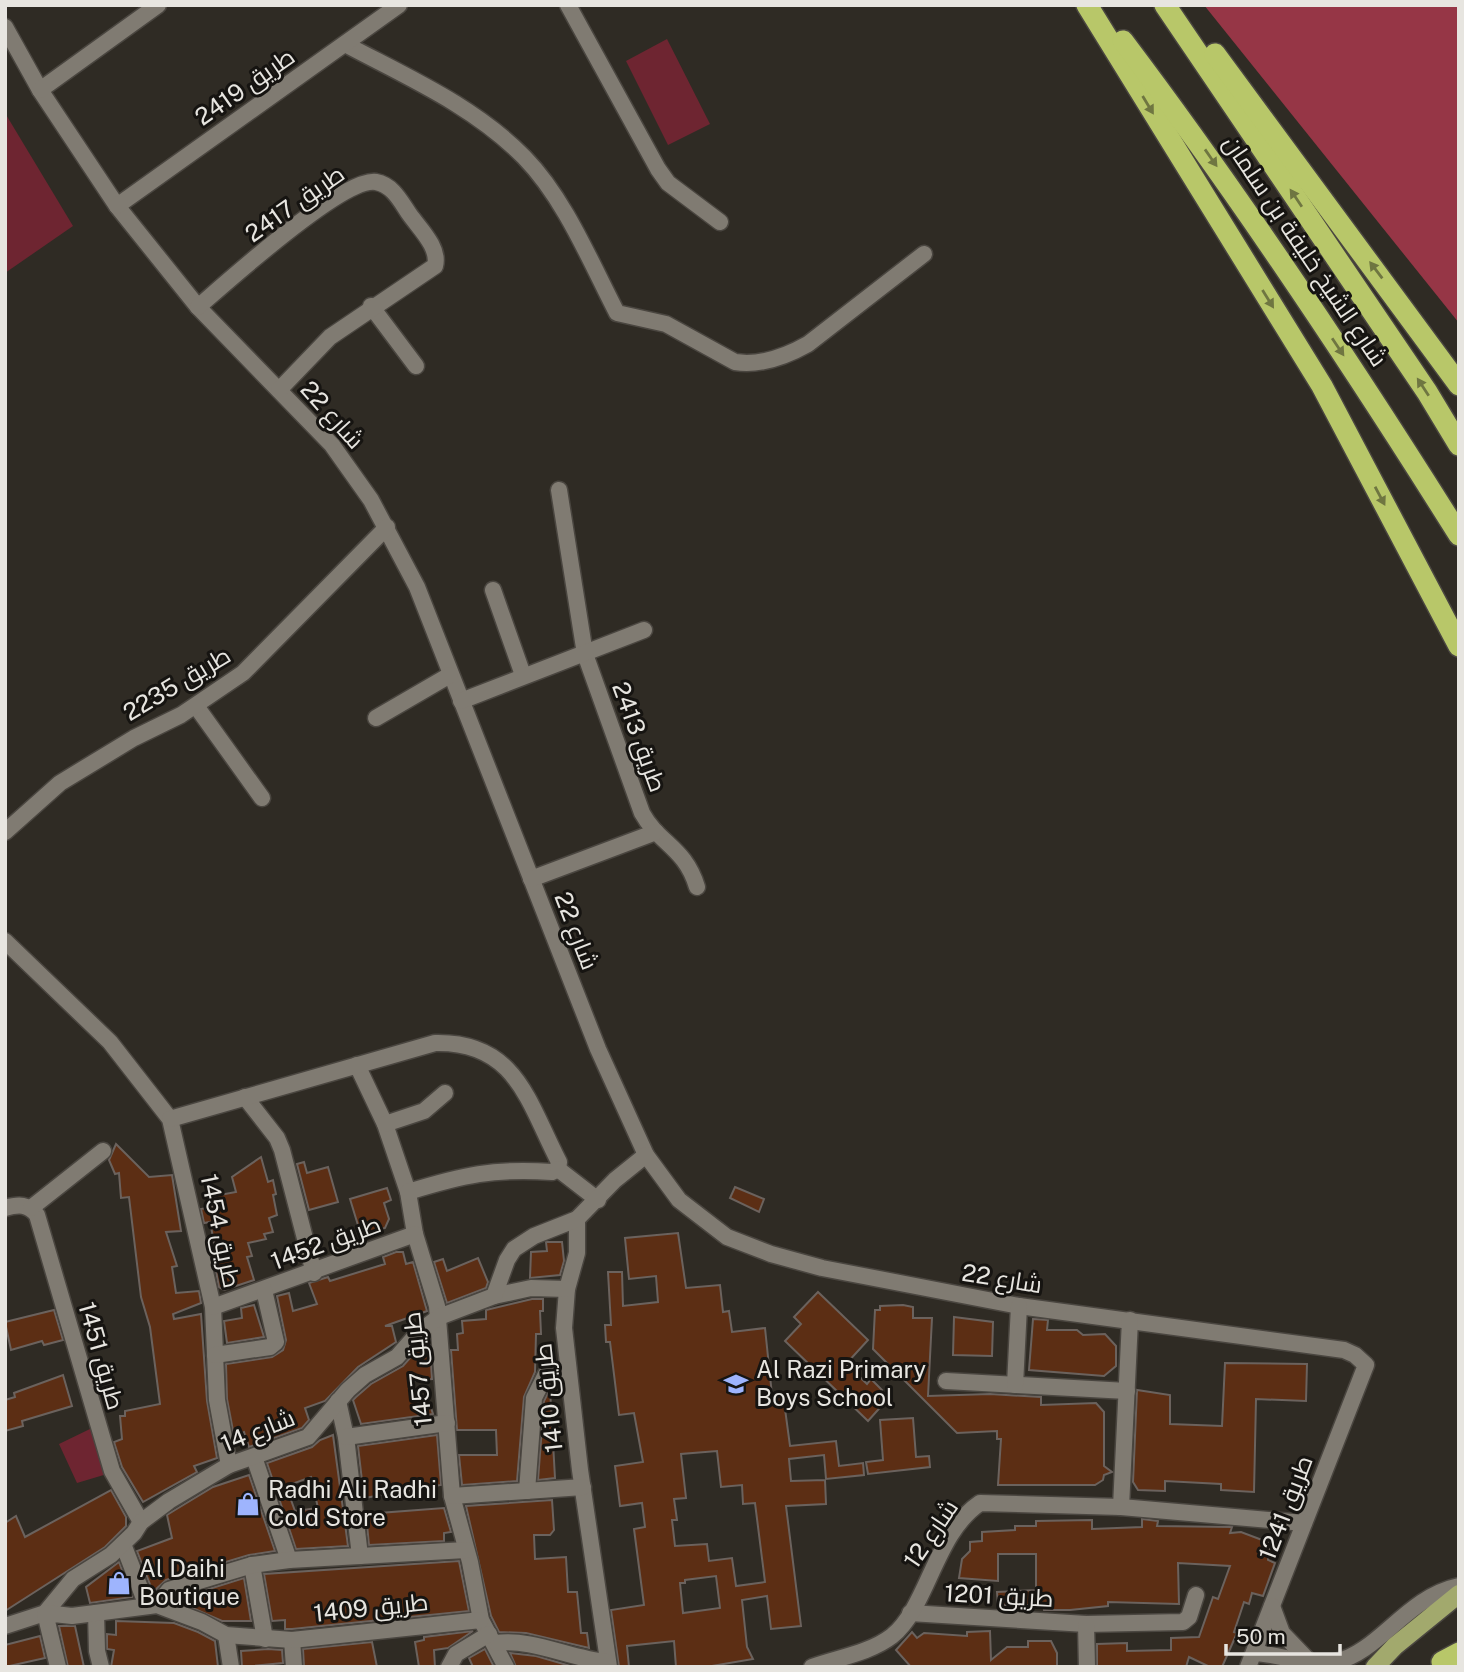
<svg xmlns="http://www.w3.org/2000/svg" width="1464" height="1672" font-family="'Public Sans',Cairo,sans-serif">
  <rect width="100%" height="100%" fill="#2f2b24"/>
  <g fill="#6e2531">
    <polygon points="667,39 710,124 668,145 626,61"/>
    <polygon points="5,113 73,226 5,273"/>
    <polygon points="92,1428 107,1474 77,1483 59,1444"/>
  </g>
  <polygon fill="#963646" points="1204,5 1459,5 1459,323"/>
  <g fill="#5c2e14" stroke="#6b625d" stroke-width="2" fill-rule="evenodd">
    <polygon points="116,1144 149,1177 172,1175 181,1231 166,1232 177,1266 172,1267 176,1293 199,1291 201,1303 173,1314 174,1319 201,1314 207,1401 217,1458 194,1466 197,1472 143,1502 122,1467 114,1442 122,1439 120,1416 125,1416 125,1411 160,1404 150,1327 141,1297 129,1197 121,1198 119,1173 115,1174 109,1160"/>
    <polygon points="261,1157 268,1182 273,1180 276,1194 273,1195 277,1215 269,1218 273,1232 264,1234 266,1239 248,1243 252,1256 247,1257 254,1280 224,1290 219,1287 216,1271 213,1253 216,1252 210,1222 204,1223 201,1209 216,1206 214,1196 236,1192 232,1177"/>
    <polygon points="304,1162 307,1173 328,1167 338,1202 309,1210 297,1164"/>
    <polygon points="735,1187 764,1199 759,1212 730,1198"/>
    <polygon points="387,1188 391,1200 384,1203 389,1219 385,1228 361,1235 350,1199"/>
    <path d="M678 1233 686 1288 720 1285 723 1312 729 1311 732 1332 765 1328 772 1395 783 1394 790 1446 836 1441 839 1466 863 1463 864 1475 826 1479 824 1455 789 1459 791 1481 825 1480 826 1504 786 1506 801 1626 771 1629 767 1596 742 1600 747 1647 753 1659 706 1667H676L674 1641 627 1646 629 1667H619L611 1610 644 1605 634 1529 645 1527 642 1503 620 1506 615 1466 643 1462 634 1413 619 1415 610 1342H606L605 1325H611L608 1272H622L623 1306 658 1302 656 1276 629 1279 625 1238ZM717 1451 721 1487 742 1485 743 1504 755 1503 765 1582 736 1586 732 1558 709 1561 707 1544 675 1546 672 1520H677L674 1499 686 1498 681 1454ZM716 1576 720 1608 683 1613 680 1583H685V1580Z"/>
    <polygon points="546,1242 562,1242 564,1261 560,1275 530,1278 531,1252 547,1251"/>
    <polygon points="396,1252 403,1252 406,1264 413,1262 427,1311 385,1326 392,1326 396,1342 358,1367 325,1401 305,1408 309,1420 302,1428 249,1447 244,1432 234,1436 227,1399 226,1364 272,1357 283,1350 286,1340 277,1296 289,1293 293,1311 317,1304 309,1283 328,1277 330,1281 385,1264 383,1257"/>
    <polygon points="478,1258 488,1282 486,1288 447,1303 434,1262 443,1259 447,1271"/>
    <polygon points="818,1292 868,1340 846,1364 867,1384 871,1379 882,1390 877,1395 885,1402 868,1421 785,1341 801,1324 794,1317"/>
    <polygon points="532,1299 543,1299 543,1311 540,1311 541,1334 536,1334 535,1372 524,1397 517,1481 462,1485 459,1455 497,1455 496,1430 457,1430 451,1350 458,1350 457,1334 463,1333 462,1321 486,1319 486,1310"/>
    <polygon points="254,1305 264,1337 227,1343 224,1321 242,1318 241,1308"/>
    <polygon points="903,1305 913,1307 913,1318 932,1318 928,1396 990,1394 1041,1397 1041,1405 1096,1403 1104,1412 1104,1466 1112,1472 1104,1475 1103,1480 1095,1485 998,1485 1001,1439 997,1439 997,1431 957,1433 873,1349 875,1310 880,1310 880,1306"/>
    <polygon points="54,1310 63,1340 44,1345 42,1341 11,1350 5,1322"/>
    <polygon points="954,1317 993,1322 992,1356 953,1355"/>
    <polygon points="1033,1319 1048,1320 1047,1330 1077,1330 1083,1335 1105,1334 1116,1346 1116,1366 1104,1376 1029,1370"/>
    <polygon points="430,1349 432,1379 410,1381 421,1410 431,1408 433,1414 361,1424 353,1400 356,1397 371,1384 403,1366 417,1350"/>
    <polygon points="1225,1363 1307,1364 1306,1401 1256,1399 1254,1492 1221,1490 1221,1484 1165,1481 1165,1491 1138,1490 1133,1482 1137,1390 1170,1395 1170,1424 1222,1426"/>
    <polygon points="63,1375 72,1406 22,1421 23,1426 5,1431 5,1400 15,1397 14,1393"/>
    <polygon points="550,1389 555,1478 538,1480 544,1401"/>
    <polygon points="913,1418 916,1457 929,1456 930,1467 868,1474 866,1462 883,1460 880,1420"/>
    <path d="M333 1435 348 1546 296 1549 267 1463 312 1447 320 1440ZM311 1477 318 1508 295 1511 286 1486Z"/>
    <polygon points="437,1435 441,1485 364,1498 358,1446"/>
    <polygon points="249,1475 275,1551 249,1555 166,1580 153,1592 137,1551 172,1538 167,1515 175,1510 213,1487"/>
    <polygon points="111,1490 126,1517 126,1526 105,1547 5,1611 5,1523 16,1516 25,1537"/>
    <polygon points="552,1500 554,1530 550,1535 534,1535 535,1559 566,1557 568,1592 577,1592 581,1633 587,1633 589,1648 526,1633 499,1632 491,1616 466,1506"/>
    <polygon points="444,1508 451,1532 444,1533 444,1541 369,1545 366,1514"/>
    <polygon points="1142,1519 1158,1521 1157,1526 1232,1527 1230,1533 1241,1532 1270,1543 1268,1560 1275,1563 1263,1596 1252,1593 1249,1604 1244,1602 1234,1632 1237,1633 1222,1667 1210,1667 1189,1657 1186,1667 1097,1667 1097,1644 1127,1643 1127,1651 1171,1650 1171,1638 1199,1637 1213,1597 1218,1599 1230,1566 1178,1563 1179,1604 1108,1602 1108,1606 1070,1610 1044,1610 1043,1605 998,1605 997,1592 1036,1590 1036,1554 998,1554 998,1581 959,1578 962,1559 970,1551 970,1542 982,1541 982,1532 1015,1530 1015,1526 1036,1526 1036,1521 1092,1520 1092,1529 1142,1527"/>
    <polygon points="459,1561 469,1611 292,1629 285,1629 285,1620 272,1621 264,1574"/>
    <polygon points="119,1562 132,1597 90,1603 86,1587"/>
    <polygon points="244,1578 251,1621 222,1621 174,1600"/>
    <polygon points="116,1621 174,1623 198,1632 215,1641 218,1667 111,1667 114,1650 107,1649 107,1634 116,1635"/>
    <polygon points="59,1626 75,1626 84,1667 68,1667"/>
    <polygon points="473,1631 448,1648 434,1650 435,1667 419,1667 415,1642 424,1640 424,1637"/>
    <polygon points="990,1631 991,1660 1007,1647 1028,1647 1028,1641 1051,1641 1057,1653 1057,1667 911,1667 896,1650 912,1632 917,1638 924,1633 967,1636 967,1632"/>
    <polygon points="40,1636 45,1658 5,1667 5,1645"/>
    <polygon points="372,1642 377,1667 304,1667 303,1649"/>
    <polygon points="268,1649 282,1650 283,1663 242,1667 241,1651"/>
    <polygon points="485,1649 494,1667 473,1667 469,1658"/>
    <polygon points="510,1653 536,1656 574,1667 516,1667"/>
  </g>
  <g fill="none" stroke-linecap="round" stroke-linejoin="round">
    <g stroke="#4a4640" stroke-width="19">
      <g id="minor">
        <polyline points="568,5 658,169 668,183 720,222"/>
        <polyline points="5,27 40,90 117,206 198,307 332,445 371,500 417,587 598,1049 646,1155 679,1200 727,1237 771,1254 822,1268 1019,1306 1344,1350 1355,1355 1366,1365 1248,1667"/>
        <path d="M345 44C407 77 474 106 524 157 565 199 590 261 617 313L666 324 735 362C761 366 785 357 808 344L924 254"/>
        <polyline points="40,90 158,5"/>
        <polyline points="117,206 399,5"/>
        <polyline points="371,306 416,366"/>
        <path d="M198 307C227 282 343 177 376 182 393 185 401 202 410 215 420 229 440 248 435 266L330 337 279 390"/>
        <path d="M559 490 585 654 642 813C659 844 685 847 697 887"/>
        <polyline points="493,590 523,675"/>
        <polyline points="461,701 644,630"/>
        <polyline points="196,706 262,798"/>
        <polyline points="376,718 450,675"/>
        <polyline points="5,832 60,783 134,738 181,715 243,673 387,527"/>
        <polyline points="531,879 656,832"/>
        <polyline points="5,941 110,1042 170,1119 213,1307 217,1400 229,1465"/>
        <polyline points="357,1065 385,1124 408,1192 415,1234 437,1306 452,1496 470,1562 481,1620 506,1667"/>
        <polyline points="245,1097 277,1138 282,1150 314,1273"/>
        <path d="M170 1119 435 1043C516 1041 528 1102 559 1162L558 1169 552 1172C494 1168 463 1175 408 1192"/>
        <polyline points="385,1124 424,1111 445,1093"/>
        <polyline points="558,1169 598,1200"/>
        <path d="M5 1208C19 1204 28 1204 37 1215L112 1471 141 1522"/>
        <polyline points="31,1208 103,1151"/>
        <polyline points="577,1219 577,1253 567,1289 564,1328 580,1470 609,1667"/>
        <polyline points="494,1296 531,1288 567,1289"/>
        <polyline points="213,1307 415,1234"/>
        <polyline points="215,1355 270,1347 276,1342 264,1290"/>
        <polyline points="946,1381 1127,1391"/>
        <polyline points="1015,1385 1019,1306"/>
        <polyline points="338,1401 346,1437 360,1556"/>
        <polyline points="346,1437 447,1423"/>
        <polyline points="254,1457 289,1560"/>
        <polyline points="527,1491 534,1398 546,1374 568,1370"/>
        <polyline points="452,1496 583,1487"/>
        <polyline points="1121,1507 1130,1320"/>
        <polyline points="123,1544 147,1606"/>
        <polyline points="252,1565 265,1639"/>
        <polyline points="157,1605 169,1590 252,1565 289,1560 466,1550"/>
        <polyline points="1272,1606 1282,1633 1307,1659"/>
        <polyline points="96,1613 97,1651 101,1667"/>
        <polyline points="910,1613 1086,1624 1183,1622 1189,1617 1196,1595"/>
        <polyline points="1086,1624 1087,1667"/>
        <polyline points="5,1626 45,1613 73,1579 111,1555 134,1533 141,1522 169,1501 229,1465 308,1437 348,1390 365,1375 397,1357 419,1332 439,1317 494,1296 507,1260 514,1249 534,1236 577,1219 615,1180 646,1155"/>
        <polyline points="226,1635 231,1667"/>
        <polyline points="292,1640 294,1667"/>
        <path d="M496 1643C533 1638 571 1659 607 1662"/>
        <path d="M1254 1653C1280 1654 1309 1667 1335 1662 1380 1652 1406 1597 1459 1586"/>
        <polyline points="58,1667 45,1613 72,1616 157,1605 202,1622 226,1635 292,1640 481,1620"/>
        <polyline points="449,1667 456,1654 489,1634"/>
        <path d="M812 1667C837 1658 870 1653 892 1636 928 1607 935 1533 980 1503L1121 1507 1304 1523"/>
      </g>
    </g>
    <g stroke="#4a4640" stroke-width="21">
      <polyline id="major" points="1375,1667 1395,1646 1459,1594"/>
    </g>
    <g stroke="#4a4640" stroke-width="24">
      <g id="highway">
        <polyline points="1087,5 1322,386 1459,646"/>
        <polyline points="1165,5 1427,392 1459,445"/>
        <path d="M1123 41C1243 200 1353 366 1459 535"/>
        <polyline points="1215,54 1459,385"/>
        <polyline points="1442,1662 1459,1653"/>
      </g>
    </g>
    <use href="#minor" stroke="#807b72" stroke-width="16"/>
    <use href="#major" stroke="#a2a96d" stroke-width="18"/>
    <use href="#highway" stroke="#b8c769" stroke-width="21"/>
  </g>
  <defs><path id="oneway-solid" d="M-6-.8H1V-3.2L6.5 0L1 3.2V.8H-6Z" transform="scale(1.75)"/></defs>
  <g fill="#6f7641">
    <use href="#oneway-solid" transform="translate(1148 105) rotate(59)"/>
    <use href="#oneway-solid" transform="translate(1211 158) rotate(55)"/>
    <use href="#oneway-solid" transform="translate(1296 198) rotate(-124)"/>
    <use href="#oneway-solid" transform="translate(1376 270) rotate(-127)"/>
    <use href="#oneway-solid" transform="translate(1268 299) rotate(58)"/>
    <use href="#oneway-solid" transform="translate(1338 347) rotate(56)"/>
    <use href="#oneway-solid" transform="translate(1423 387) rotate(-123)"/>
    <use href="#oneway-solid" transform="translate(1380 496) rotate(62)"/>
  </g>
  <defs>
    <g id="school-bare" transform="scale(1.89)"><path d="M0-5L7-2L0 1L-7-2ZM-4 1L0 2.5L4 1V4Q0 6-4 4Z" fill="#9eb4fd" stroke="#161411" stroke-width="2.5" paint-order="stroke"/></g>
    <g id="shop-bare" transform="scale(1.89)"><path d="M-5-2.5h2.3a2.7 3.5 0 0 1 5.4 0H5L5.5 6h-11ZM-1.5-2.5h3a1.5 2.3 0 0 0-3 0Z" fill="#9eb4fd" stroke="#161411" stroke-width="2.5" paint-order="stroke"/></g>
  </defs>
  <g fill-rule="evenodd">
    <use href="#school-bare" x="736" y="1384"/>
    <use href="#shop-bare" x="248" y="1504"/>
    <use href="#shop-bare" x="119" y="1583"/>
  </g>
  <g text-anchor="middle" stroke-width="6" stroke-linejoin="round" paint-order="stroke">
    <g font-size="24" fill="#e7e5e0" stroke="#161411">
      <text transform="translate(245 87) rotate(-35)" y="8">طريق 2419</text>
      <text transform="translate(295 204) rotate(-35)" y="8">طريق 2417</text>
      <text transform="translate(1305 251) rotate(56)" y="8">شارع الشيخ خليفة بن سلمان</text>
      <text transform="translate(332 415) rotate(48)" y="8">شارع 22</text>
      <text transform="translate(177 684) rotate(-31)" y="8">طريق 2235</text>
      <text transform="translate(639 737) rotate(70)" y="8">طريق 2413</text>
      <text transform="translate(576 931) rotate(69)" y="8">شارع 22</text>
      <text transform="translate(220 1231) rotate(78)" y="8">طريق 1454</text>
      <text transform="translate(326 1243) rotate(-20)" y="8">طريق 1452</text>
      <text transform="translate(1002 1279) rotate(9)" y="8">شارع 22</text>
      <text transform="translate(101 1356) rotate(74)" y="8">طريق 1451</text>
      <text transform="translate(418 1369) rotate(-96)" y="8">طريق 1457</text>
      <text transform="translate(549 1398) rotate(-96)" y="8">طريق 1410</text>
      <text transform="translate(258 1431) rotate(-22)" y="8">شارع 14</text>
      <text transform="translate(1286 1508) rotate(-69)" y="8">طريق 1241</text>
      <text transform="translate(931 1534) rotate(-56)" y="8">شارع 12</text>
      <text transform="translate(999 1596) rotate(3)" y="8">طريق 1201</text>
      <text transform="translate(371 1608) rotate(-6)" y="8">طريق 1409</text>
    </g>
    <g font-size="24" fill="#e7e5e0" stroke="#161411" text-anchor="start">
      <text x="756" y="1378">Al Razi Primary<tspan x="756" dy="28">Boys School</tspan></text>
      <text x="268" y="1498">Radhi Ali Radhi<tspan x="268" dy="28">Cold Store</tspan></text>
      <text x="139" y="1577">Al Daihi<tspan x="139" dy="28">Boutique</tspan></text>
    </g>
  </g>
  <rect width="1464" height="1672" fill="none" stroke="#e7e5e0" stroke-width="14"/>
  <path d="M1226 1644v10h114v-10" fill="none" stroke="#e7e5e0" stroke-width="3.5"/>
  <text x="1236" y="1644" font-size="21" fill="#e7e5e0" stroke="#161411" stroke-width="5" paint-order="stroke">50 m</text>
</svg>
